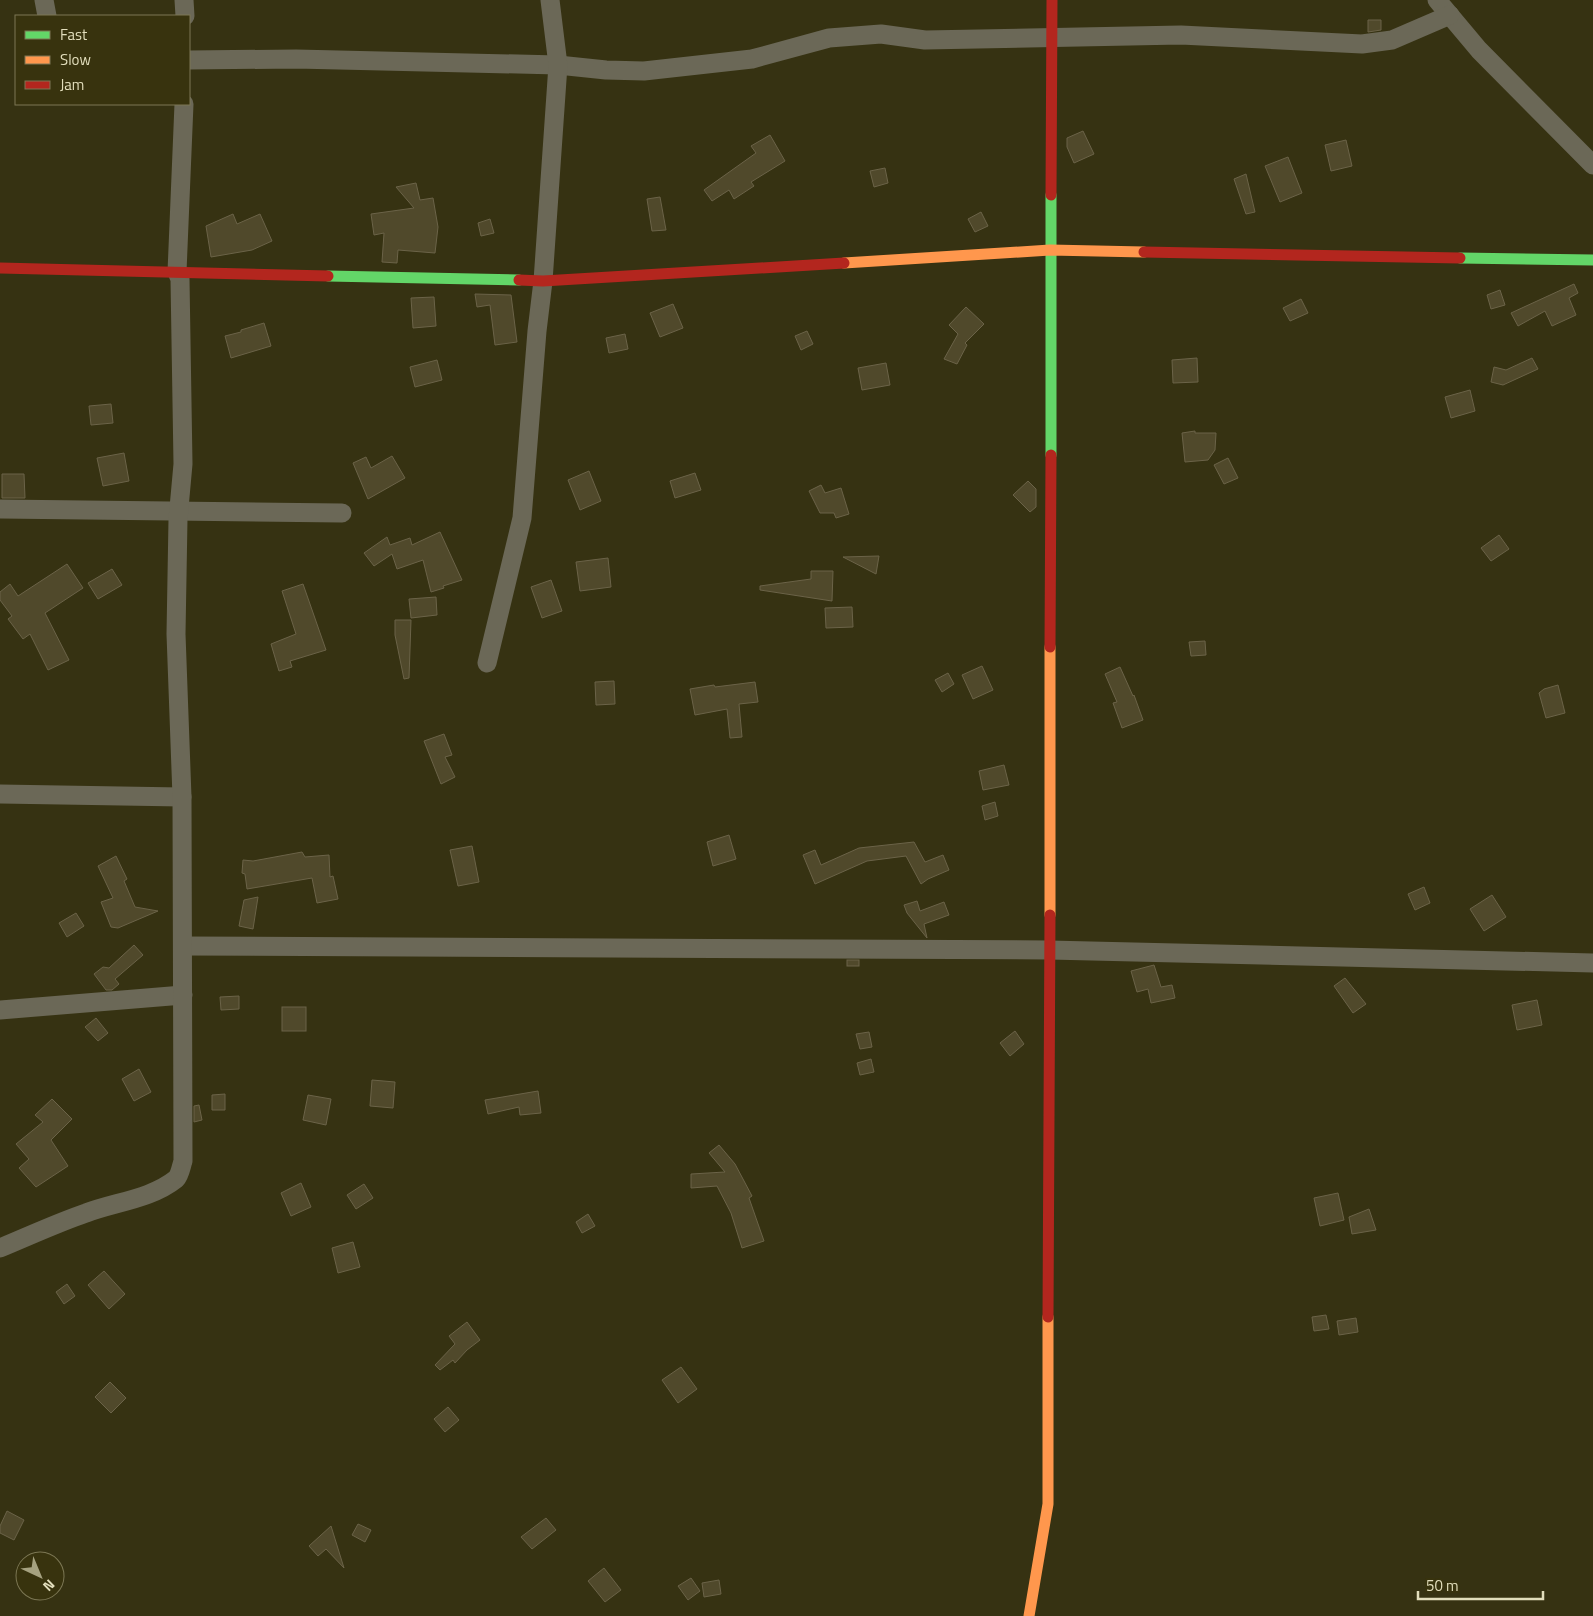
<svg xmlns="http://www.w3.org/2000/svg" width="1593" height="1616" font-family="'Titillium Web',sans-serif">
  <rect width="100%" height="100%" fill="#363212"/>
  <g fill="#50492b" stroke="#6b6348">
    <polygon points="1368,20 1381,20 1381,30 1368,32"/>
    <polygon points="1083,131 1094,154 1074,163 1067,147 1067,138"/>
    <polygon points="770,135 785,161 751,182 754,186 734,199 729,190 712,201 704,190 756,153 751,146"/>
    <polygon points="1346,140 1352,166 1331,171 1325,145"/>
    <polygon points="1288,157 1302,193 1280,202 1265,166"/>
    <polygon points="885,168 888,183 874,187 870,171"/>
    <polygon points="1246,174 1255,212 1246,214 1234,179"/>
    <polygon points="416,183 420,200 433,198 438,227 435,253 398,250 397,263 382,262 384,233 374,235 371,214 414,208 396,187"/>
    <polygon points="660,197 666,230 652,231 647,199"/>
    <polygon points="981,212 988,226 975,232 968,219"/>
    <polygon points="233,214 237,224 260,214 272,241 252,250 211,257 206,226"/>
    <polygon points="490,219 494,233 481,236 478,223"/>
    <polygon points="1574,284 1578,293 1569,298 1576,315 1552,326 1545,311 1518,326 1511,313"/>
    <polygon points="1500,290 1505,305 1491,309 1487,295"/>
    <polygon points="475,294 511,295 517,342 495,345 490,305 477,307"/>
    <polygon points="434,297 436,326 413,328 411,298"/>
    <polygon points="1301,299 1308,313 1290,321 1283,308"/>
    <polygon points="673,304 683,328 660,337 650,313"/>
    <polygon points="966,307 984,324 965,343 967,345 957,364 944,359 958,334 949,325"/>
    <polygon points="264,323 271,346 231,358 225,336 241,332 241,330"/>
    <polygon points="807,331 813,344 801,350 795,336"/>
    <polygon points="625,334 628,349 609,353 606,338"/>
    <polygon points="1197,358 1198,382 1173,383 1172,360"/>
    <polygon points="1532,358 1538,369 1503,385 1491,382 1494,367 1506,370"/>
    <polygon points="437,360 442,380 415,387 410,367"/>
    <polygon points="886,363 890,385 862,390 858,368"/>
    <polygon points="1470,390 1475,411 1451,418 1445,397"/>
    <polygon points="111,404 113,423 91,425 89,406"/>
    <polygon points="1195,431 1195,433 1216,433 1215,450 1208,460 1185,462 1182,433"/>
    <polygon points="124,453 129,481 103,486 97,458"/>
    <polygon points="392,456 405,478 368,499 353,463 366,457 371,468"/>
    <polygon points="1228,458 1238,478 1224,484 1214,465"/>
    <polygon points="589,471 601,501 580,510 568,480"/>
    <polygon points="695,473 701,490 675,498 670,481"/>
    <polygon points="2,474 24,474 25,498 2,498"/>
    <polygon points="1028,481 1036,489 1036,507 1030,512 1013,495"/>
    <polygon points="821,485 825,493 841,488 849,514 836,518 834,513 820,513 809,491"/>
    <polygon points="440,532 462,580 443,586 444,588 431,592 423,560 397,569 392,554 374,566 364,553 387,537 390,545 410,538 412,545"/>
    <polygon points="1499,535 1509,549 1491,561 1481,548"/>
    <polygon points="879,556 876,574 843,557"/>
    <polygon points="608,558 611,587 580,591 576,562"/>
    <polygon points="67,564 83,588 45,613 69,660 48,670 30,634 23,639 8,619 12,616 0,600 0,592 10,584 18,596"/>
    <polygon points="112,569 122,585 98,599 88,583"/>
    <polygon points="811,571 833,571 832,601 760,590 760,586 811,579"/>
    <polygon points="551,580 562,611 542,618 531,587"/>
    <polygon points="303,584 326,650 290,661 292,667 279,671 271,644 296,634 282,591"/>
    <polygon points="436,597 437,615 411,618 409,599"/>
    <polygon points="852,607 853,627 826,628 825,608"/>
    <polygon points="395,620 411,620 409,678 404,679 395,635"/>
    <polygon points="1205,641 1206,655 1191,656 1189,642"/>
    <polygon points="982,666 993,690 973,699 962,675"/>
    <polygon points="1120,667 1133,696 1134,695 1143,720 1122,728 1113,703 1117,702 1105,674"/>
    <polygon points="948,673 954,684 942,692 935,680"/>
    <polygon points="614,681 615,704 596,705 595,682"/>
    <polygon points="755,682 758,702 739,704 742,737 730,738 727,709 695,715 690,689 714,685 715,687"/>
    <polygon points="1558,685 1565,713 1546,718 1539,693 1544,689"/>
    <polygon points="444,734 452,755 445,757 455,777 441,784 424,741"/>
    <polygon points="1004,765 1009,785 983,790 979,771"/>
    <polygon points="995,802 998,816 985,820 982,806"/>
    <polygon points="729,835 736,859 713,866 707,842"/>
    <polygon points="914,842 925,862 943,855 949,870 928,879 921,884 906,856 867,861 815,884 803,855 815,850 821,865 859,848"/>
    <polygon points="472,846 479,882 458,886 450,850"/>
    <polygon points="302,852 305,857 329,855 330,877 333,876 338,899 317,903 312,878 247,889 245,874 242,873 243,860 253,861"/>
    <polygon points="116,856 127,879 124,881 135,907 158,911 118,928 111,927 101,902 113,898 98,866"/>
    <polygon points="1424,887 1430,903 1415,910 1408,894"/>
    <polygon points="1492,895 1506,917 1484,931 1470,909"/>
    <polygon points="258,897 253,929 239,926 244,900"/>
    <polygon points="917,901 920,911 944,902 949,915 924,924 927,938 907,913 904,905"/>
    <polygon points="76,913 84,926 67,937 59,923"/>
    <polygon points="134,945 143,955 115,979 119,984 112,990 106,990 94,974 103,967 109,968"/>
    <rect x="847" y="960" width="12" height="6"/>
    <polygon points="1154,965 1161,987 1172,985 1175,998 1151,1003 1148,989 1137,992 1131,971"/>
    <polygon points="1345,978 1366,1004 1353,1013 1334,986"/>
    <polygon points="239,996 239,1009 221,1010 220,997"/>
    <polygon points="1537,1000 1542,1025 1517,1030 1512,1005"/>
    <rect x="282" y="1007" width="24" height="24"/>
    <polygon points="96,1018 108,1033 98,1041 85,1027"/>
    <polygon points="1015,1031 1024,1044 1010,1056 1000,1043"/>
    <polygon points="869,1032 872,1047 860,1049 856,1034"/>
    <polygon points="871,1059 874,1072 860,1075 857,1063"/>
    <polygon points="139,1069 151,1092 134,1101 122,1079"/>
    <polygon points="372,1080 395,1082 393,1108 370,1106"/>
    <polygon points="538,1091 541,1113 520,1115 519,1107 488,1114 485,1100"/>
    <polygon points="225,1094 225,1110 212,1110 212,1095"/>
    <polygon points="308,1095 331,1099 326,1125 303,1120"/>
    <polygon points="52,1099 72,1119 51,1140 68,1166 36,1187 19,1168 29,1159 16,1144 43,1122 35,1115"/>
    <polygon points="199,1105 202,1120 194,1122 194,1106"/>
    <polygon points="719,1145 735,1164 752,1196 749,1198 764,1241 742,1248 731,1213 717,1186 691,1188 691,1174 725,1172 709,1153"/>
    <polygon points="301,1183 311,1207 291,1216 281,1193"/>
    <polygon points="364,1184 373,1198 356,1209 347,1195"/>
    <polygon points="1338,1193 1344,1220 1320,1226 1314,1198"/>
    <polygon points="1369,1209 1376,1230 1352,1234 1349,1217"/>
    <polygon points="588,1214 595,1226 582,1233 576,1222"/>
    <polygon points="353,1242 360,1267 338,1273 332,1248"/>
    <polygon points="104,1271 125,1294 109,1309 88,1285"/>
    <polygon points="67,1284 75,1296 64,1304 56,1292"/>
    <polygon points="1326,1315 1329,1329 1314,1331 1312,1317"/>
    <polygon points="1356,1318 1358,1332 1339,1335 1337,1321"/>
    <polygon points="467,1322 480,1340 467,1350 455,1363 453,1360 440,1370 435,1365 455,1344 449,1336"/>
    <polygon points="681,1367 697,1389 678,1403 662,1380"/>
    <polygon points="110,1382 126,1398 111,1413 95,1397"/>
    <polygon points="448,1407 459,1420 445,1432 434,1419"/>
    <polygon points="7,1511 24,1520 14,1540 0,1533 0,1526"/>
    <polygon points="546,1518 556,1530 532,1549 521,1537"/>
    <polygon points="358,1524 371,1530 365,1542 352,1535"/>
    <polygon points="331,1526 344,1568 326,1549 318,1556 309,1546"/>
    <polygon points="604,1568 621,1590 605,1602 588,1581"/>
    <polygon points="691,1578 700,1591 688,1600 678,1586"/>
    <polygon points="719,1580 721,1594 704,1597 702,1583"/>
  </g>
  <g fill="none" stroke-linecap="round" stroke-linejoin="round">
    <g stroke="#6b6857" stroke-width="19">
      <polyline points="44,0 47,16"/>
      <polyline points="184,0 185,16"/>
      <polyline points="1437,0 1479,50 1593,165"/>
      <polyline points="189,60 296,59 558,65 606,70 644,71 752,59 829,38 881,34 925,40 1181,35 1362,44 1392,40 1450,15"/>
      <polyline points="0,509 342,513"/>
      <polyline points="487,663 522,518 537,331 543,281 558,65 550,0"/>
      <polyline points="0,794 182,797"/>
      <polyline points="183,946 1049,950 1593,963"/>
      <polyline points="0,1010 183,995"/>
      <path d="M0 1248C29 1236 57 1223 86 1213 115 1202 151 1199 176 1179 180 1175 181 1167 183 1161L182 797 176 634 178 519 183 464 180 279 177 272 184 104"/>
    </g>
    <g stroke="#63d668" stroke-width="11">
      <polyline points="1460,258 1593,260"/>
      <polyline points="328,276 519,280"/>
      <polyline points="1051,455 1051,195"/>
    </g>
    <g stroke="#ff974d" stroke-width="11">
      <polyline points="844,263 1050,250 1144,252"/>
      <polyline points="1050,915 1050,647"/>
      <polyline points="1029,1616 1048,1504 1048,1317"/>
    </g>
    <g stroke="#b3261e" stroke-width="11">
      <polyline points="1051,195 1052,0"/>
      <polyline points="1144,252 1460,258"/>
      <polyline points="0,268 328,276"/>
      <polyline points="519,280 543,281 844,263"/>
      <polyline points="1050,647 1051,455"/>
      <polyline points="1048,1317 1050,915"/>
    </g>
  </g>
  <rect x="15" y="15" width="175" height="90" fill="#38330e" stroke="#7c7754"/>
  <rect x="25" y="31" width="25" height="8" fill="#63d668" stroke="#7c7754"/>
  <text x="60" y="40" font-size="15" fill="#e2debc">Fast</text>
  <rect x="25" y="56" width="25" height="8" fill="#ff974d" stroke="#7c7754"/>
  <text x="60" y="65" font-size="15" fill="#e2debc">Slow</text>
  <rect x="25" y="81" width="25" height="8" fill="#b3261e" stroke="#7c7754"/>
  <text x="60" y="90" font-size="15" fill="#e2debc">Jam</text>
  <g transform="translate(40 1576) rotate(136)"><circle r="24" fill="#38330e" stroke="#7c7754"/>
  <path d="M0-4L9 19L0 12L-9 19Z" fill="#a6a280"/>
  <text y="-8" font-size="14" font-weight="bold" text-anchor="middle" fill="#e2debc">N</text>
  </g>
  <path d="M1418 1591v8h125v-8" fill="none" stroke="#e2debc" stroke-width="2.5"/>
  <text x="1426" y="1591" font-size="15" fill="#e2debc" stroke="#38330e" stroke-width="4" paint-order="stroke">50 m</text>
</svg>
